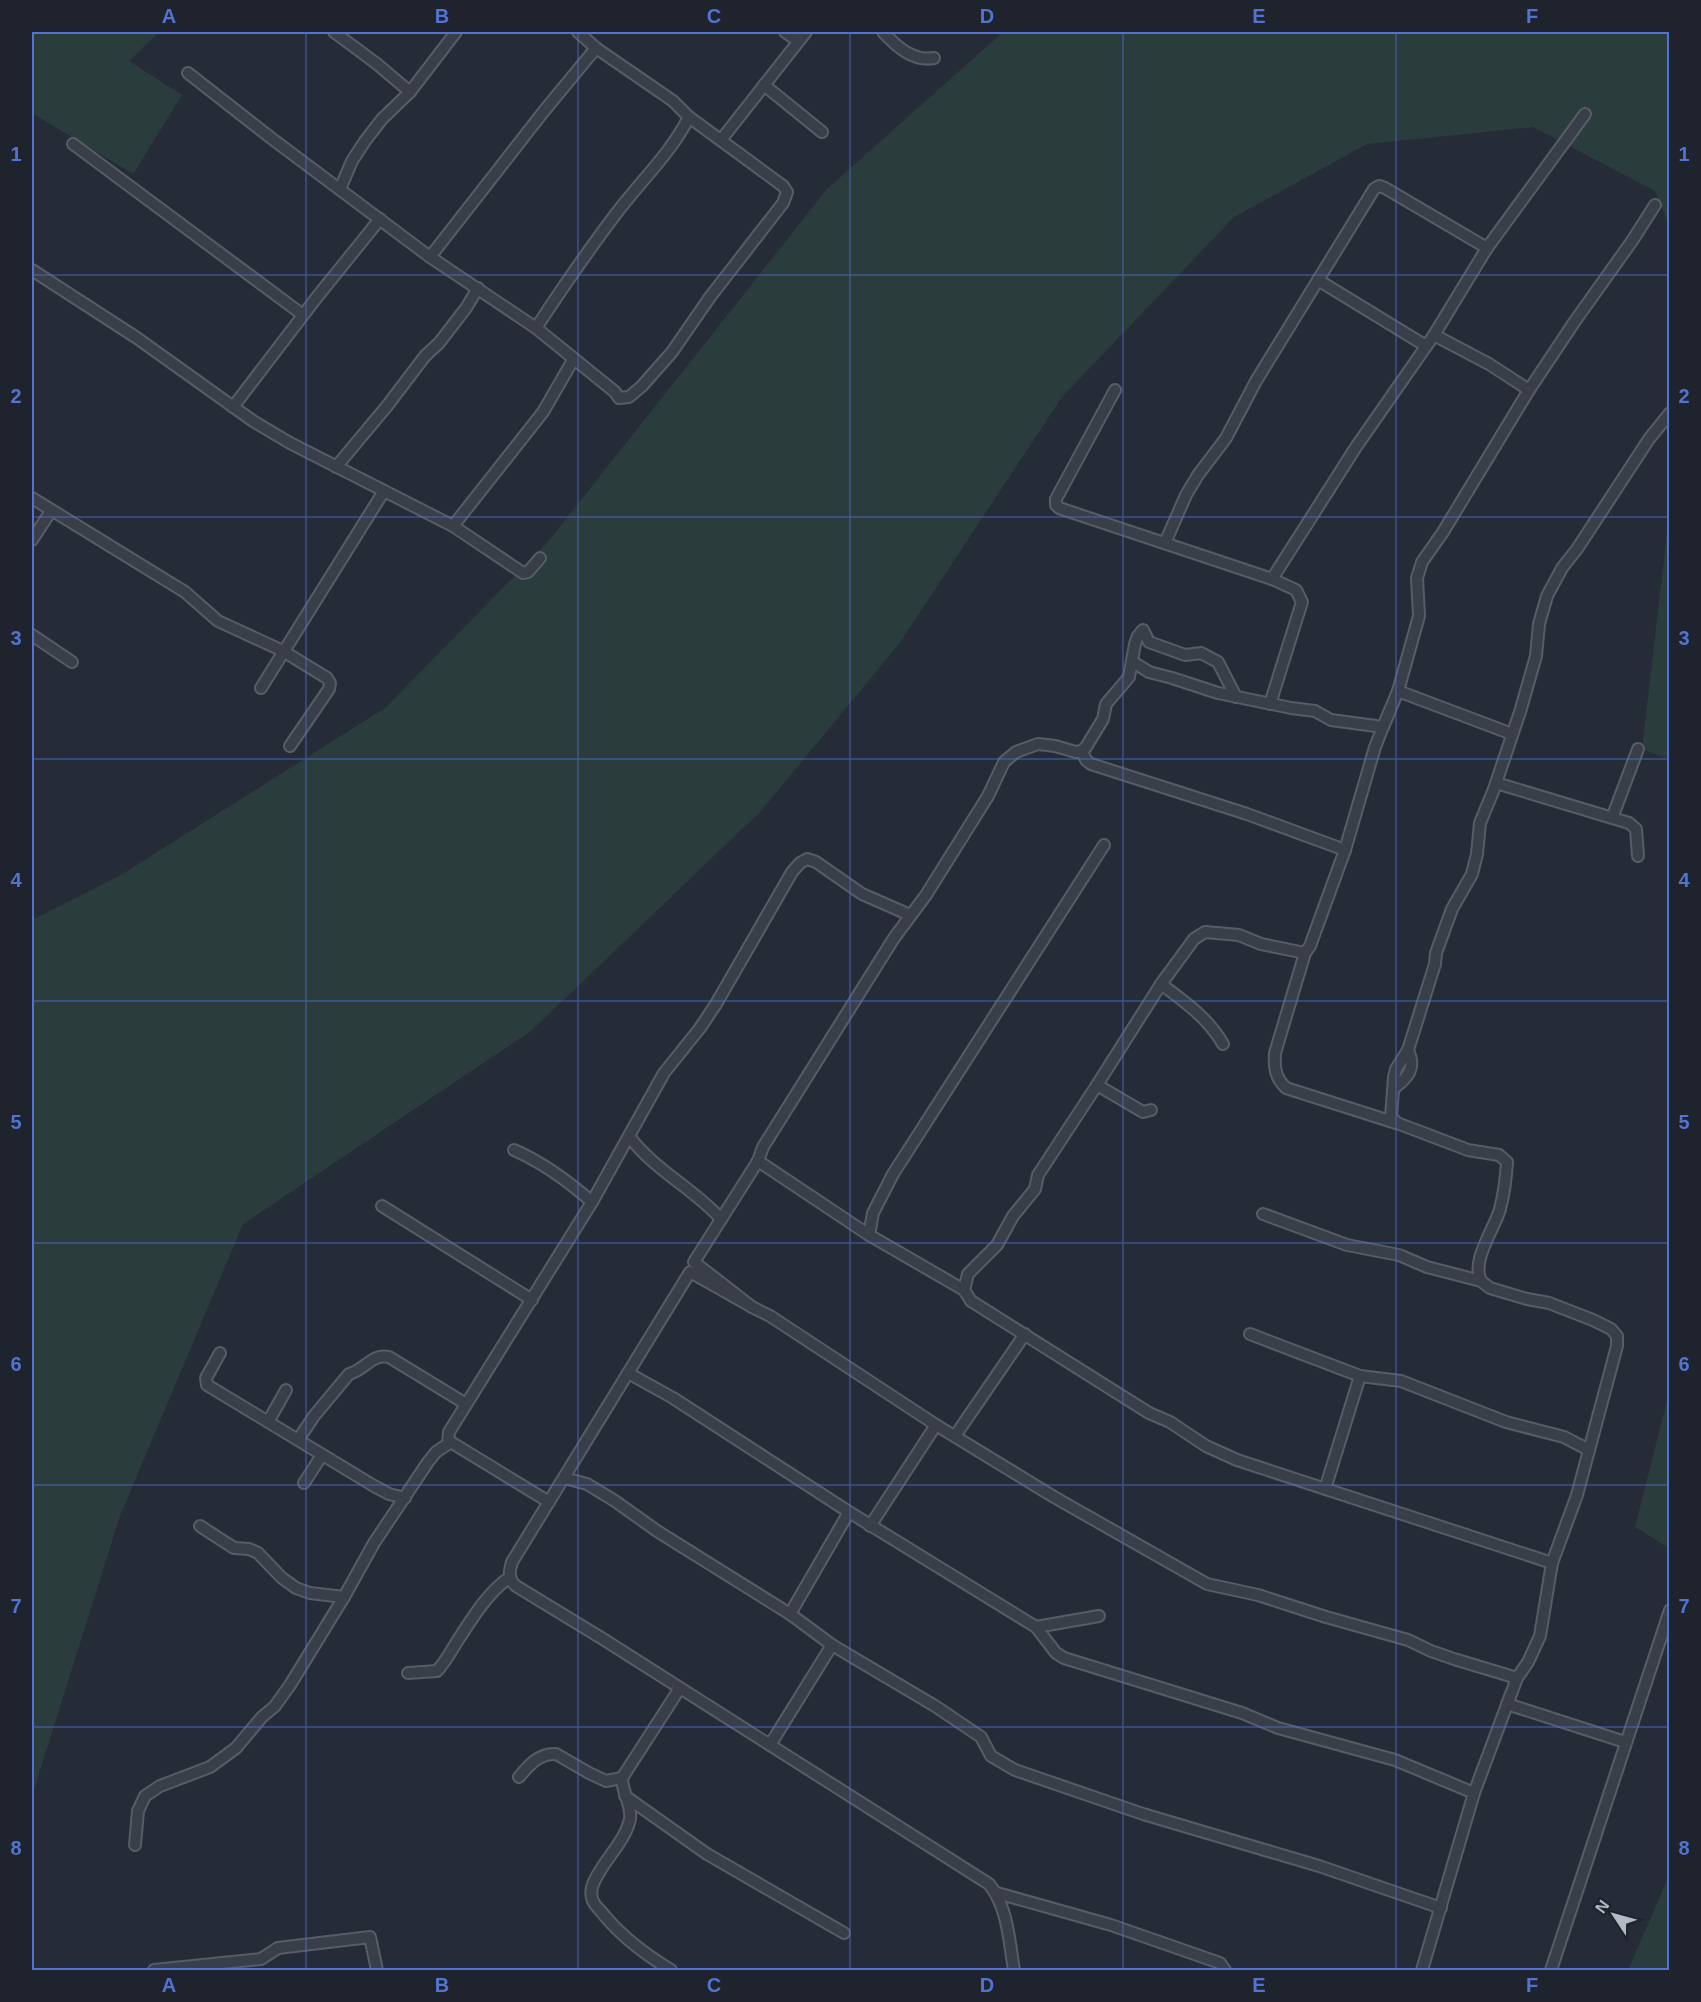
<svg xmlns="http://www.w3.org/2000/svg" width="1701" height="2002" font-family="Helvetica,sans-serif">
  <rect width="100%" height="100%" fill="#252c38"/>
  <g fill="#2b3c3d">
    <polygon points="32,32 159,32 129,61 182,95 133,174 32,113"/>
    <polygon points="1003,32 1669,32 1669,225 1655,191 1533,127 1367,144 1234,217 1062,397 899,644 760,812 531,1031 243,1224 120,1516 32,1796 32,920 121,875 385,708 547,543 827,189"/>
    <polygon points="1669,516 1669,759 1642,749"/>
    <polygon points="1669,1393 1669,1548 1635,1527"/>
    <polygon points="1669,1876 1669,1970 1628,1970"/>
  </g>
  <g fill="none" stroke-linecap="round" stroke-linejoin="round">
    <g stroke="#575c67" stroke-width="14">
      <g id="street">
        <polyline points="334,32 377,64 410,92"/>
        <polyline points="785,32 798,41"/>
        <path d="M883 32C896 46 913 62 934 58"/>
        <polyline points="188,73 271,138 430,257 536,328 615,392 619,398 629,397 642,386 672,352 710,297 783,203 787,192 783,186 689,117"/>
        <polyline points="764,85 822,132"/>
        <polyline points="721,140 806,32"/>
        <polyline points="73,144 303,315"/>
        <polyline points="340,189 352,161 365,141 382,119 410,92 456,32"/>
        <polyline points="1487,248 1585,114"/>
        <polyline points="430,257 544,111 596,48"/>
        <polyline points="32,270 137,338 253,421 290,443 453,526 523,573 528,572 540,558"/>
        <polyline points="1318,280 1426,346"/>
        <path d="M536 328C561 290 587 252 615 215 639 183 671 153 689 117L673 101 596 48 578 32"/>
        <polyline points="1434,335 1489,364 1529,390"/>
        <polyline points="1115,390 1056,499 1056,505 1059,508 1272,579"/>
        <polyline points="233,407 317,297 380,219"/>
        <polyline points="336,467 387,406 425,356 439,343 466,308 478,288"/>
        <polyline points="32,498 185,592 218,621 283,651 327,678 330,683 329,689 290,746"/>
        <polyline points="453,526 543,412 573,360"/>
        <polyline points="32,540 51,511"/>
        <polyline points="1165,543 1186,495 1198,475 1226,438 1256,381 1374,189 1379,186 1385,188 1487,248 1434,335 1356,447 1272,579 1296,590 1302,602 1270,704"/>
        <polyline points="32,635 72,662"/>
        <polyline points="1133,662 1149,672 1172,678 1218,693 1291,708 1315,711 1331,720 1383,727 1398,691"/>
        <polyline points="261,688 384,491"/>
        <polyline points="1512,734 1398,691 1419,616 1417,578 1422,562 1443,532 1529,390 1575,321 1632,241 1655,205"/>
        <polyline points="1082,751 1086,760 1091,764 1247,814 1345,850"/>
        <polyline points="1496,783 1629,823 1636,829 1638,856"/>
        <polyline points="1612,818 1638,749"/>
        <path d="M1305 953 1275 1053C1274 1068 1275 1077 1286 1088L1396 1123"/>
        <path d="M1161 984C1185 1002 1208 1018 1223 1044"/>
        <polyline points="1097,1085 1143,1112 1151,1110"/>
        <path d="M1394 1088C1409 1077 1416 1068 1408 1050"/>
        <path d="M629 1136C654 1170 693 1188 721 1219"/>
        <path d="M514 1150C544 1163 568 1181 592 1202"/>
        <polyline points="758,1161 869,1235 964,1290 971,1301 1149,1413 1170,1422 1206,1446 1237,1460 1552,1563"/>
        <polyline points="382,1206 532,1300"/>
        <polyline points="1263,1214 1347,1245 1399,1255 1427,1267 1481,1281 1490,1288 1527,1299 1549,1303 1593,1320 1611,1329 1617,1336 1617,1346 1577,1495 1552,1563 1540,1636 1528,1662 1517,1678 1474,1793 1422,1970"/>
        <polyline points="869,1235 873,1213 893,1174 1104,845"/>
        <path d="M1481 1281C1471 1260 1494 1230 1500 1209 1504 1194 1506 1178 1507 1162L1499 1155 1468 1150 1397 1123 1391 1117 1394 1077 1396 1069 1408 1050 1435 964 1436 953 1452 909 1472 874 1477 854 1480 823 1494 789 1520 712 1536 656 1539 624 1547 596 1562 568 1577 549 1649 439 1670 413"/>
        <polyline points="964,1290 968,1274 997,1245 1013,1216 1035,1189 1038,1175 1097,1085 1161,984 1194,939 1205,932 1239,935 1261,944 1305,953 1310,946 1345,850 1375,747 1383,727"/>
        <polyline points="752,1307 770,1316 936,1425 1054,1497 1207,1584 1258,1595 1326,1617 1408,1640 1431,1651 1454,1659 1517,1678"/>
        <polyline points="1250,1334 1360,1376 1401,1381 1506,1422 1564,1437 1589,1450"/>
        <polyline points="220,1353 206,1378 207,1385 374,1486 389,1494 405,1498"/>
        <polyline points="628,1373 673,1398 849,1512 1036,1627 1056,1653 1064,1658 1242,1713 1278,1728 1395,1760 1474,1793"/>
        <polyline points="268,1422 286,1390"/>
        <polyline points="955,1436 1025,1334"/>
        <path d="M298 1440 314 1416 349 1374C365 1370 372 1353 389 1357L466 1404"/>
        <polyline points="449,1441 549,1502"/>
        <polyline points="564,1478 587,1484 615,1501 657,1531 790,1614 832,1645 935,1706 981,1737 991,1756 1015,1770 1143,1814 1319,1866 1441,1908"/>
        <polyline points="304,1483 322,1455"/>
        <polyline points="1325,1489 1360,1376"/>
        <polyline points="200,1526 234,1548 249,1549 258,1553 282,1578 296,1588 310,1593 344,1597"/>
        <polyline points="870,1526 936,1425"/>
        <polyline points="790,1614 849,1512"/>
        <polyline points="1036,1627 1099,1616"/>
        <path d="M408 1673 437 1671C446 1661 451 1651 458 1640 473 1617 488 1592 510 1577"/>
        <polyline points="1507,1704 1625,1742"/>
        <polyline points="770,1745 832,1645"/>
        <path d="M519 1777C529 1765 539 1753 556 1754L589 1773 606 1781 622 1778"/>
        <polyline points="625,1796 707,1854 844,1933"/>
        <polyline points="135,1845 138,1811 145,1796 160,1786 210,1767 236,1748 262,1717 275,1706 290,1685 344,1597 374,1543 428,1462 436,1452 448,1444 449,1432 592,1202 664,1073 700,1028 716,1004 792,872 800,863 807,859 816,862 862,894 910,915"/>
        <polyline points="997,1893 1111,1925 1220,1963 1225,1970"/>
        <polyline points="154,1970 261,1959 278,1948 370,1937 377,1970"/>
        <path d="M671 1970C646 1955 623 1938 604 1915 601 1911 595 1906 593 1901 588 1890 595 1879 600 1871 610 1854 626 1838 630 1819 632 1805 622 1792 622 1778L680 1688"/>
        <path d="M1014 1970C1009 1941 1008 1907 989 1884L603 1639 516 1586C508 1579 509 1572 512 1562L690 1272 752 1307 694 1262 758 1161 763 1147 894 938 926 895 988 796 1004 762 1016 752 1038 744 1055 746 1076 752 1082 751 1086 747 1103 719 1106 704 1129 677 1135 644 1138 636 1143 630 1149 642 1185 655 1201 653 1218 662 1236 697"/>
        <polyline points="1551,1970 1670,1610"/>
      </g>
    </g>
    <use href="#street" stroke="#393e49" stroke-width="10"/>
  </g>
  <path fill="none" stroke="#5273d1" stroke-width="1.5" stroke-opacity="0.55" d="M306 32V1970M578 32V1970M850 32V1970M1123 32V1970M1396 32V1970M32 275H1670M32 517H1670M32 759H1670M32 1001H1670M32 1243H1670M32 1485H1670M32 1727H1670"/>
  <rect width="1701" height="2002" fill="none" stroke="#1e232e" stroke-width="66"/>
  <g transform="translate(1614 1915) rotate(306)" stroke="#1e232e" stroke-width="4.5" paint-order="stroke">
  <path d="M0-4.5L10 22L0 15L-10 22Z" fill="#b4b9c5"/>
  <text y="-9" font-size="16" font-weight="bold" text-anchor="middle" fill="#b4b9c5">N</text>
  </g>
  <rect x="33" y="33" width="1635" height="1936" fill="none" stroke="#5273d1" stroke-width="2"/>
  <g font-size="20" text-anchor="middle" font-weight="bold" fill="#5273d1">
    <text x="169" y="23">A</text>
    <text x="442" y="23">B</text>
    <text x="714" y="23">C</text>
    <text x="987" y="23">D</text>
    <text x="1259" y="23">E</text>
    <text x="1532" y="23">F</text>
    <text x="16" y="161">1</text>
    <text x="1684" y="161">1</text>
    <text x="16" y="403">2</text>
    <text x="1684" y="403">2</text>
    <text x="16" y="645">3</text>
    <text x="1684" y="645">3</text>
    <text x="16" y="887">4</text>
    <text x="1684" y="887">4</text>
    <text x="16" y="1129">5</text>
    <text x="1684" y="1129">5</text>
    <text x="16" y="1371">6</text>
    <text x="1684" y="1371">6</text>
    <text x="16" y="1613">7</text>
    <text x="1684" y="1613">7</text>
    <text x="16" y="1855">8</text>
    <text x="1684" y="1855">8</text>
    <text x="169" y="1992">A</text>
    <text x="442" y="1992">B</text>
    <text x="714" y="1992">C</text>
    <text x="987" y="1992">D</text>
    <text x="1259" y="1992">E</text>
    <text x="1532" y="1992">F</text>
  </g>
</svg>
